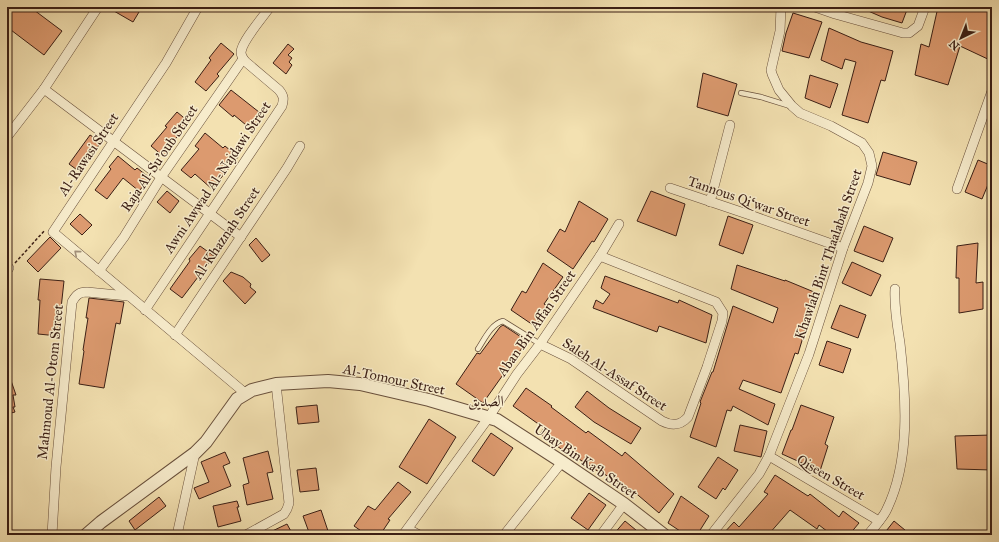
<svg xmlns="http://www.w3.org/2000/svg" width="999" height="542" font-family="'IM FELL Great Primer',Amiri,serif">
  <rect width="100%" height="100%" fill="#f3e1b1"/>
  <filter id="stains"><feTurbulence type="fractalNoise" baseFrequency=".005" numOctaves="4"/><feColorMatrix values="0 0 0 0 .2 0 0 0 0 .09 0 0 0 0 .02 0 0 0 .5 -.17"/></filter>
  <radialGradient id="worn" r=".72"><stop offset=".6" stop-color="#630" stop-opacity="0"/><stop offset="1" stop-color="#630" stop-opacity=".3"/></radialGradient>
  <g fill="#dc9a6f" stroke="#3b1f15">
    <polygon points="11,7 30,7 62,31 44,55 7,27 7,13"/>
    <polygon points="107,7 142,7 133,22"/>
    <polygon points="859,7 908,7 902,23 882,17"/>
    <polygon points="938,7 992,7 992,61 960,46 948,85 915,75 921,44 929,47"/>
    <polygon points="793,13 822,22 809,58 782,51 786,33"/>
    <polygon points="829,28 861,42 893,51 885,81 881,80 868,123 842,115 856,62 845,59 842,69 821,60"/>
    <polygon points="221,43 234,54 217,74 219,76 206,91 195,82 211,60 209,58"/>
    <polygon points="288,44 294,49 288,55 292,58 289,62 292,65 286,74 273,63"/>
    <polygon points="703,73 737,84 728,116 697,107"/>
    <polygon points="810,75 838,84 830,108 805,98"/>
    <polygon points="231,90 264,116 252,130 234,115 233,117 219,105"/>
    <polygon points="177,112 189,122 172,143 174,144 164,157 151,146 167,127 165,126"/>
    <polygon points="205,133 223,148 225,146 238,157 212,189 195,174 191,178 181,170 199,149 195,146"/>
    <polygon points="90,135 101,142 80,172 69,164"/>
    <polygon points="883,152 917,162 910,185 876,175"/>
    <polygon points="118,156 135,170 137,168 150,178 139,191 123,178 107,199 95,190 111,169 109,167"/>
    <polygon points="978,160 990,165 989,168 992,169 992,175 982,199 965,192"/>
    <polygon points="167,191 179,201 170,213 157,202"/>
    <polygon points="651,191 685,204 676,236 637,221"/>
    <polygon points="579,201 608,219 594,242 592,241 573,269 547,251 560,229 565,232"/>
    <polygon points="80,214 92,225 82,235 70,224"/>
    <polygon points="728,216 753,225 743,254 719,245"/>
    <polygon points="864,226 893,238 883,262 854,251"/>
    <polygon points="50,237 61,248 38,272 27,261"/>
    <polygon points="256,238 270,255 262,262 249,245"/>
    <polygon points="978,243 976,283 983,282 983,309 959,313 959,278 956,278 957,246"/>
    <polygon points="200,246 214,256 182,298 170,289 190,261 189,259"/>
    <polygon points="852,262 881,275 871,296 842,283"/>
    <polygon points="543,263 563,277 544,304 547,306 536,327 511,310 522,291 526,293"/>
    <polygon points="737,265 785,281 785,280 814,292 803,326 806,327 798,354 795,353 781,393 743,380 739,389 775,404 768,425 733,406 731,411 727,410 716,447 690,437 701,403 700,402 712,372 713,372 733,306 773,323 778,308 731,289"/>
    <polygon points="231,272 243,277 251,284 250,287 256,292 245,304 223,281"/>
    <polygon points="605,276 678,303 679,300 712,315 706,343 659,326 657,332 593,308 596,300 603,304 610,294 601,288"/>
    <polygon points="40,279 64,281 58,336 38,334 40,300 38,300"/>
    <polygon points="89,298 124,302 120,324 116,323 104,388 79,384 84,351 83,350 88,318 86,318"/>
    <polygon points="840,305 866,315 858,338 831,328"/>
    <polygon points="503,325 527,341 483,403 456,384 477,353 480,354 500,327"/>
    <polygon points="827,341 851,349 843,373 819,365"/>
    <polygon points="7,372 8,372 16,395 13,395 15,407 13,407 15,412 7,414"/>
    <polygon points="526,388 552,406 551,407 586,433 588,431 622,456 625,452 674,494 659,513 632,490 630,492 600,471 599,472 565,450 564,451 540,434 544,428 513,406"/>
    <polygon points="587,391 609,408 641,428 631,444 594,422 575,407"/>
    <polygon points="317,405 319,422 298,424 296,407"/>
    <polygon points="801,405 834,417 825,444 828,446 820,471 782,454 791,430 792,430"/>
    <polygon points="429,419 456,437 427,484 399,467"/>
    <polygon points="740,425 767,431 761,457 734,451"/>
    <polygon points="491,433 513,448 494,476 472,461"/>
    <polygon points="992,435 992,470 957,469 955,436"/>
    <polygon points="268,451 273,472 267,473 273,499 247,505 243,485 249,483 243,458"/>
    <polygon points="225,452 230,463 223,466 231,486 199,499 194,488 209,482 201,462"/>
    <polygon points="718,457 738,470 725,490 723,488 716,499 698,487"/>
    <polygon points="316,468 319,490 300,492 297,470"/>
    <polygon points="775,475 808,496 810,494 839,517 843,511 859,523 849,535 832,535 819,525 817,529 790,510 768,535 722,535 734,522 739,527 768,494 764,492"/>
    <polygon points="398,482 411,492 388,519 390,520 380,535 367,535 354,526 368,506 375,510"/>
    <polygon points="589,493 606,505 588,530 571,518"/>
    <polygon points="681,496 709,516 697,535 686,535 668,523"/>
    <polygon points="159,497 166,506 135,530 129,521"/>
    <polygon points="237,501 239,507 237,507 241,521 218,527 213,506"/>
    <polygon points="321,510 328,531 317,535 310,535 303,516"/>
    <polygon points="625,521 642,535 613,535"/>
    <polygon points="894,521 911,535 883,535"/>
    <polygon points="287,524 293,535 264,535"/>
  </g>
  <g fill="none" stroke-linecap="round" stroke-linejoin="round">
    <g stroke="#69503c" stroke-width="6">
      <g id="service">
        <polyline points="741,93 761,97 790,106"/>
        <path d="M478 349C484 340 491 324 503 321L540 344"/>
      </g>
    </g>
    <g stroke="#69503c" stroke-width="10">
      <g id="minor">
        <polyline points="198,7 166,63 53,232 245,393"/>
        <polyline points="815,7 835,14 903,33 909,33 918,26 925,7"/>
        <polyline points="44,89 241,237"/>
        <polyline points="7,137 44,89 98,7"/>
        <polyline points="670,188 753,216 843,248"/>
        <polyline points="957,189 992,91"/>
        <polyline points="710,202 730,125"/>
        <polyline points="7,269 9,268"/>
        <polyline points="99,271 124,237 162,176 243,59"/>
        <path d="M145 310 282 106C284 99 284 96 279 90L246 62C243 59 241 56 241 52 242 41 263 17 270 7"/>
        <polyline points="175,335 287,168 300,146"/>
        <path d="M540 344 571 359 662 421C672 426 680 426 688 417L707 367 722 321 723 313 716 302 600 256"/>
        <polyline points="769,456 879,521"/>
        <polyline points="408,529 419,535"/>
        <path d="M52 535 56 467 72 302C76 295 79 292 87 292L128 296"/>
        <polyline points="177,535 195,453"/>
        <polyline points="246,535 284,514 287,509 289,503 276,384"/>
        <polyline points="403,535 489,417 517,374 540,344 600,256 619,224"/>
        <polyline points="504,535 562,462"/>
        <polyline points="601,535 624,504"/>
        <polyline points="711,535 759,474 769,456 809,354 843,248 868,183 872,166 869,153 862,143 831,126 800,113 792,106 779,90 772,74 771,70 780,31 781,7"/>
        <path d="M868 535C874 527 882 519 886 511 911 461 906 396 900 343 897 324 894 308 895 289"/>
      </g>
    </g>
    <g stroke="#69503c" stroke-width="14">
      <polyline id="tertiary" points="86,535 101,522 195,453 206,442 237,399 252,390 276,384 328,381 360,384 429,400 497,420 562,462 624,504 664,535"/>
    </g>
    <polyline stroke="#3b1f15" stroke-width="1.5" stroke-dasharray="3 2" stroke-linecap="butt" points="15,263 45,230"/>
    <use href="#service" stroke="#f7eccc" stroke-width="4.5"/>
    <use href="#minor" stroke="#f7eccc" stroke-width="9"/>
    <use href="#tertiary" stroke="#f7eccc" stroke-width="12"/>
  </g>
  <defs><path id="oneway-chevron" d="M-2-3.5L2.5 0L-2 3.5" fill="none" stroke-width="1.6" stroke-linecap="round" stroke-linejoin="round"/></defs>
  <use stroke="#a2907a" href="#oneway-chevron" transform="translate(77 253) rotate(-140)"/>
  <g text-anchor="middle" stroke-width="3" stroke-linejoin="round" paint-order="stroke">
    <g font-size="14" fill="#3b1f15" stroke="#f7eccc">
      <text transform="translate(88 154) rotate(-56)" y="5">Al-Rawasi Street</text>
      <text transform="translate(159 158) rotate(-56)" y="5">Raja Al-Su’oub Street</text>
      <text transform="translate(217 177) rotate(-56)" y="5">Awni Awwad Al-Najdawi Street</text>
      <text transform="translate(749 201) rotate(19)" y="5">Tannous Qi‘war Street</text>
      <text transform="translate(226 233) rotate(-56)" y="5">Al-Khaznah Street</text>
      <text transform="translate(828 254) rotate(-71)" y="5">Khawlah Bint Thaalabah Street</text>
      <text transform="translate(536 323) rotate(-55)" y="5">Aban Bin Affan Street</text>
      <text transform="translate(615 374) rotate(33)" y="5">Saleh Al-Assaf Street</text>
      <text transform="translate(394 379) rotate(12)" y="5">Al-Tomour Street</text>
      <text transform="translate(50 382) rotate(-84)" y="5">Mahmoud Al-Otom Street</text>
      <text transform="translate(586 461) rotate(34)" y="5">Ubay Bin Ka‘b Street</text>
      <text transform="translate(831 477) rotate(30)" y="5">Qiseen Street</text>
    </g>
    <g font-size="15" fill="#3b1f15" stroke="#f7eccc">
      <text x="486" y="406">الصديق</text>
    </g>
  </g>
  <rect width="999" height="542" fill="none" stroke="#f3e1b1" stroke-width="24"/>
  <rect x="8" y="8" width="983" height="526" fill="none" stroke="#3b1f15" stroke-width="2"/>
  <rect x="12" y="12" width="975" height="518" fill="none" stroke="#3b1f15"/>
  <g transform="translate(961 38) rotate(223)" stroke="#f7eccc" stroke-width="3" paint-order="stroke">
  <path d="M0-3L7 15L0 10L-7 15Z" fill="#3b1f15"/>
  <text y="-6" font-size="11" font-weight="bold" text-anchor="middle" fill="#3b1f15">N</text>
  </g>
  <rect width="100%" height="100%" filter="url(#stains)"/>
  <rect width="100%" height="100%" fill="url(#worn)"/>
</svg>
